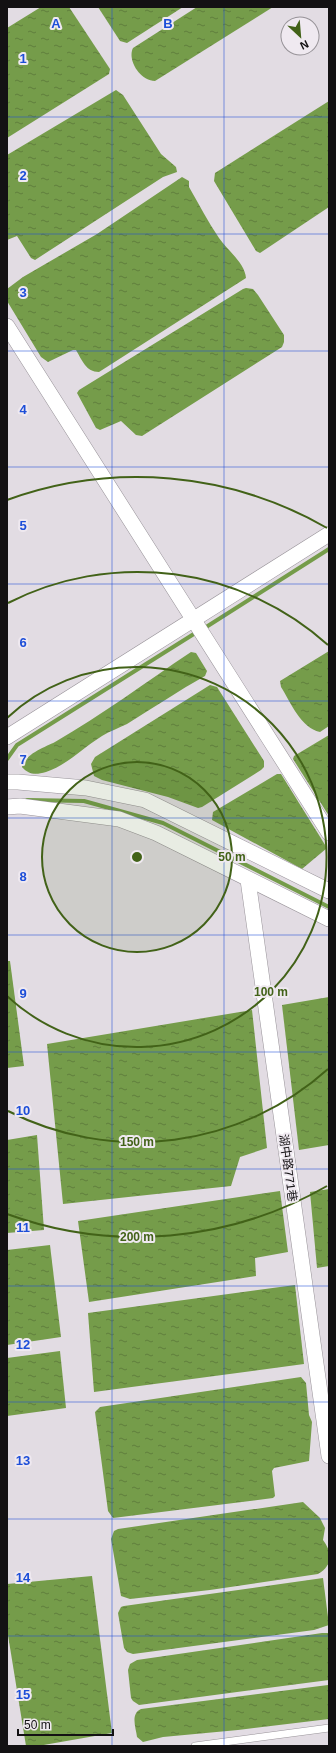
<svg xmlns="http://www.w3.org/2000/svg" width="336" height="1753" font-family="Helvetica,'Noto Sans TC',sans-serif">
  <defs>
    <pattern id="water-ripples" width="26" height="14" patternUnits="userSpaceOnUse"><rect width="26" height="14" fill="#759c4a"/><path d="M2 4q2-2 4 0t4 0M15 11q2-2 4 0t4 0" fill="none" stroke="#5f7e3c"/></pattern>
  </defs>
  <rect width="100%" height="100%" fill="#e2dce3"/>
  <g fill="url(#water-ripples)">
    <polygon points="41,7 69,7 110,69 109,74 7,138 7,28"/>
    <polygon points="98,7 183,7 127,43 120,41"/>
    <path d="M197 7H273L155 81C140 81 127 60 133 48Z"/>
    <polygon points="116,90 123,95 161,154 176,167 177,172 163,177 35,260 31,258 17,236 7,240 7,155"/>
    <polygon points="329,101 329,207 260,253 256,251 214,181 215,173"/>
    <path d="M182 177 189 181V187C199 204 208 222 219 238 227 250 245 263 246 278L99 372C86 372 82 360 76 350H73L48 362 41 357 7 301V289L23 277 97 234Z"/>
    <polygon points="246,288 253,289 258,295 284,335 284,342 282,347 142,436 136,435 121,421 100,430 96,428 77,393 79,390 243,289"/>
    <path d="M329 651V726L320 732C301 728 291 703 281 687L280 681Z"/>
    <path d="M191 652 196 653 207 671 205 676C178 691 153 708 127 724 119 728 110 731 102 736 84 747 67 765 46 772 36 775 29 775 22 767 25 754 45 747 55 742 102 715 146 682 191 652Z"/>
    <polygon points="210,685 217,687 264,761 264,767 261,770 202,807 198,808 168,797 102,780 94,776 91,764 95,757"/>
    <polygon points="329,735 329,816 293,759 294,756"/>
    <polygon points="277,774 281,774 327,848 302,869 212,820 213,812"/>
    <polygon points="7,961 10,961 24,1066 7,1068"/>
    <polygon points="329,997 329,1145 299,1150 282,1005"/>
    <polygon points="252,1010 267,1148 240,1157 231,1186 63,1204 47,1044"/>
    <polygon points="37,1135 44,1230 7,1233 7,1140"/>
    <polygon points="329,1189 329,1266 317,1268 310,1192"/>
    <polygon points="280,1191 288,1252 255,1258 256,1276 89,1302 78,1221"/>
    <polygon points="50,1245 61,1337 7,1345 7,1250"/>
    <polygon points="295,1285 304,1364 94,1392 88,1313"/>
    <polygon points="60,1351 66,1408 7,1416 7,1358"/>
    <polygon points="301,1377 306,1383 309,1415 312,1422 309,1461 274,1468 272,1471 275,1496 273,1498 113,1518 108,1511 95,1412 100,1407"/>
    <path d="M303 1502 320 1518 325 1528 323 1540C333 1553 332 1566 318 1574L210 1590 130 1599 121 1596 111 1539 114 1531 118 1529Z"/>
    <polygon points="92,1576 112,1733 38,1746 26,1746 7,1629 7,1584"/>
    <polygon points="323,1578 329,1625 314,1630 133,1654 127,1652 124,1648 118,1613 121,1607 124,1606"/>
    <polygon points="322,1633 329,1633 329,1680 139,1705 133,1701 131,1698 128,1670 130,1664 137,1660"/>
    <path d="M328 1685 329 1719 238 1730 163 1737 143 1742 137 1737C136 1728 130 1714 141 1709Z"/>
  </g>
  <g fill="none" stroke-linecap="round" stroke-linejoin="round">
    <g stroke="#759c4a" stroke-width="4">
      <polyline points="203,629 329,549"/>
      <polyline points="7,759 17,745 197,632"/>
      <polyline points="27,800 84,801 163,823 329,907"/>
    </g>
    <g stroke="#989399" stroke-width="8">
      <polyline id="service" points="195,1746 329,1728"/>
    </g>
    <g stroke="#989399" stroke-width="16">
      <g id="minor">
        <polyline points="7,326 329,833"/>
        <polyline points="7,737 329,534"/>
        <polyline points="7,782 18,782 86,788 145,800 329,891"/>
        <polyline points="7,807 20,806 119,819 156,833 329,919"/>
        <polyline points="248,880 329,1456"/>
      </g>
    </g>
    <use href="#service" stroke="#fff" stroke-width="7"/>
    <use href="#minor" stroke="#fff" stroke-width="15"/>
  </g>
  <path fill="none" stroke="#1d4ed8" stroke-width="1" stroke-opacity="0.55" d="M112 7V1746M224 7V1746M7 117H329M7 234H329M7 351H329M7 467H329M7 584H329M7 701H329M7 818H329M7 935H329M7 1052H329M7 1169H329M7 1286H329M7 1402H329M7 1519H329M7 1636H329"/>
  <circle cx="137" cy="857" r="95" fill="#426218" fill-opacity=".12"/>
  <g fill="none" stroke="#426218" stroke-width="2">
    <circle cx="137" cy="857" r="95"/>
    <path d="M7 718A190 190 0 1 1 7 996"/>
    <path d="M328 1069A285 285 0 0 1 8 1111M8 603A285 285 0 0 1 328 645"/>
    <path d="M327 1186A380 380 0 0 1 7 1214M7 500A380 380 0 0 1 327 528"/>
  </g>
  <g text-anchor="middle" stroke-width="4" stroke-linejoin="round" paint-order="stroke">
    <g font-size="12" fill="#131113" stroke="#efe9f0">
      <text transform="translate(288 1168) rotate(82)" y="4">湖中路771巷</text>
    </g>
  </g>
  <g font-size="13" text-anchor="middle" font-weight="bold" fill="#1d4ed8" stroke="#efe9f0" stroke-width="4" stroke-linejoin="round" paint-order="stroke">
    <text x="56" y="28">A</text>
    <text x="168" y="28">B</text>
    <text x="23" y="63">1</text>
    <text x="23" y="180">2</text>
    <text x="23" y="297">3</text>
    <text x="23" y="414">4</text>
    <text x="23" y="530">5</text>
    <text x="23" y="647">6</text>
    <text x="23" y="764">7</text>
    <text x="23" y="881">8</text>
    <text x="23" y="998">9</text>
    <text x="23" y="1115">10</text>
    <text x="23" y="1232">11</text>
    <text x="23" y="1349">12</text>
    <text x="23" y="1465">13</text>
    <text x="23" y="1582">14</text>
    <text x="23" y="1699">15</text>
  </g>
  <circle cx="137" cy="857" r="6" fill="#426218" stroke="#efe9f0" stroke-width="2"/>
  <g font-size="12" text-anchor="middle" font-weight="bold" fill="#426218" stroke="#efe9f0" stroke-width="4" stroke-linejoin="round" paint-order="stroke">
    <text x="232" y="861">50 m</text>
    <text x="271" y="996">100 m</text>
    <text x="137" y="1146">150 m</text>
    <text x="137" y="1241">200 m</text>
  </g>
  <rect width="336" height="1753" fill="none" stroke="#131113" stroke-width="16"/>
  <g transform="translate(300 36) rotate(154)"><circle r="19" fill="#efe9f0" stroke="#979398"/>
  <path d="M0-3L7 15L0 10L-7 15Z" fill="#426218"/>
  <text y="-6" font-size="11" font-weight="bold" text-anchor="middle" fill="#131113">N</text>
  </g>
  <path d="M18 1729v6h95v-6" fill="none" stroke="#131113" stroke-width="2"/>
  <text x="24" y="1729" font-size="12" fill="#131113" stroke="#efe9f0" stroke-width="3" paint-order="stroke">50 m</text>
</svg>
